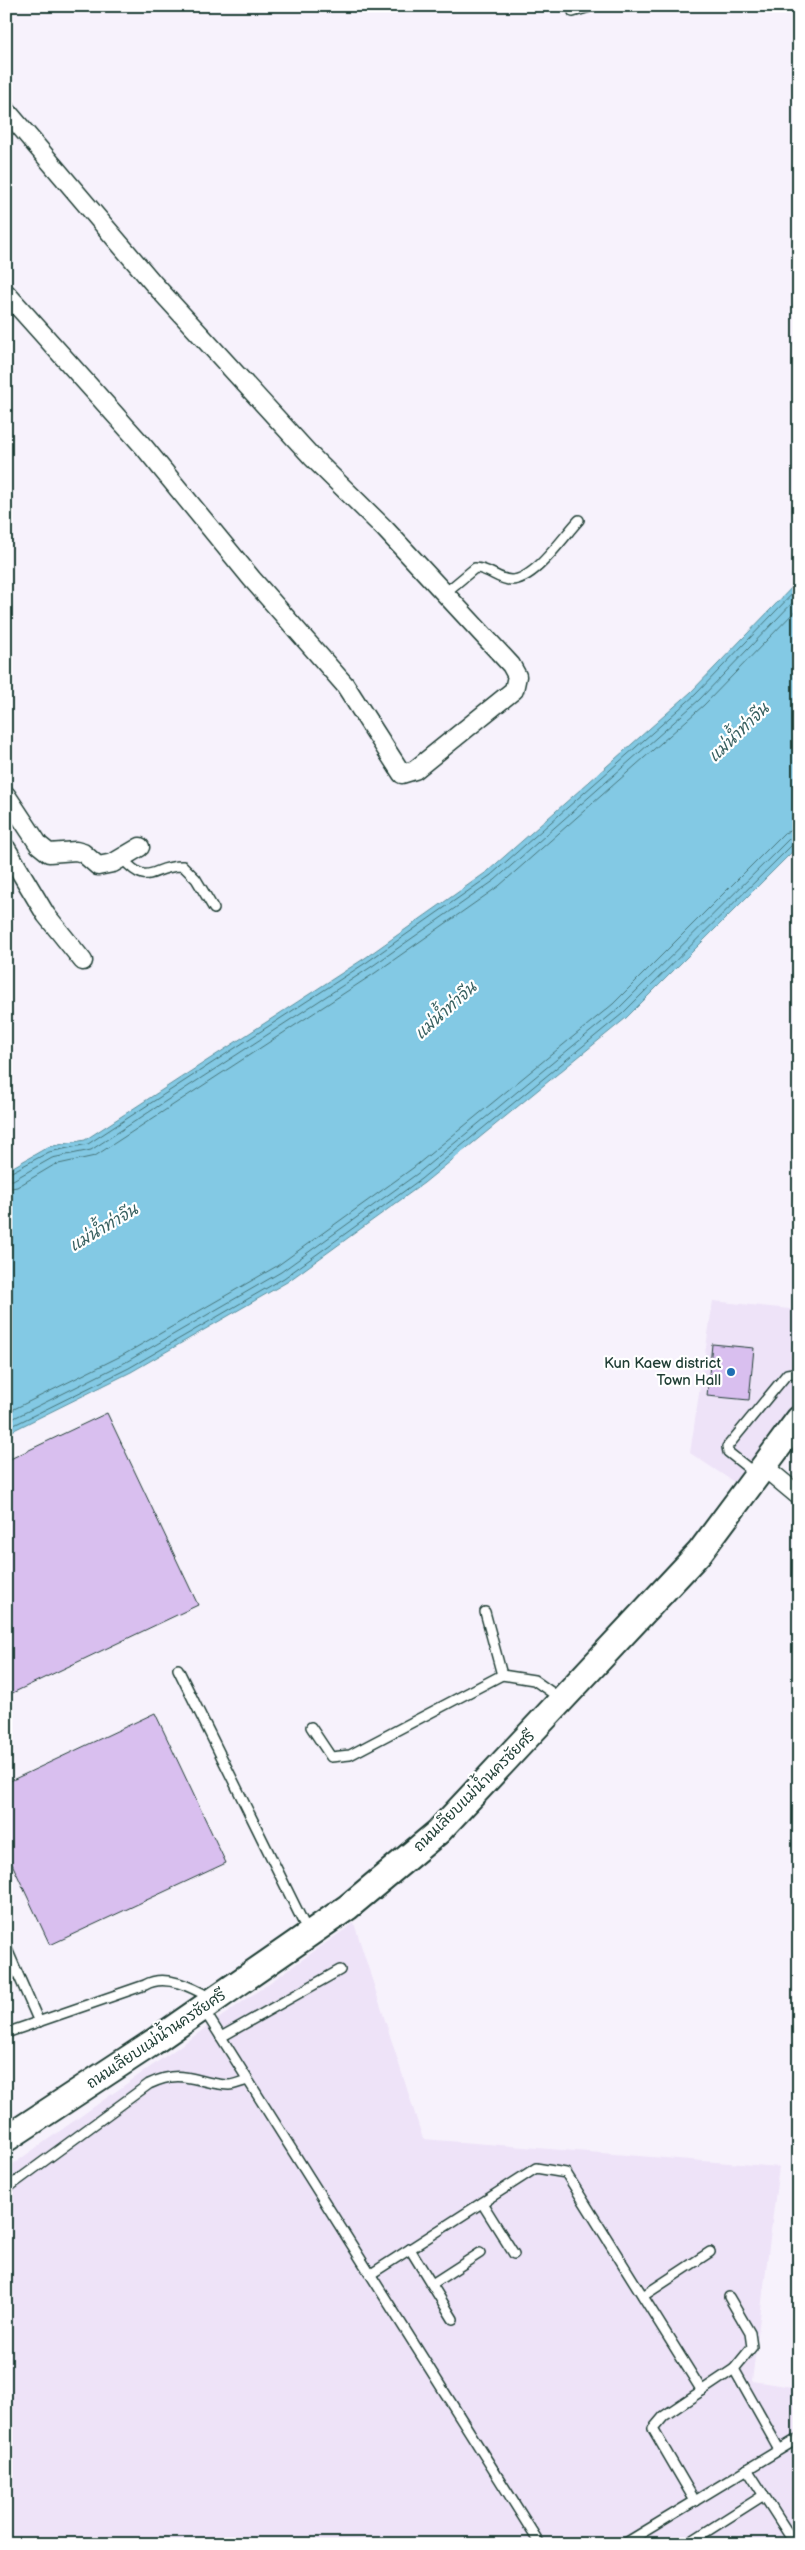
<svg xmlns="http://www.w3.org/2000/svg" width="805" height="2550" font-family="'Balsamiq Sans','Playpen Sans Thai',sans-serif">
  <rect width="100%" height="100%" fill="#f7f2fc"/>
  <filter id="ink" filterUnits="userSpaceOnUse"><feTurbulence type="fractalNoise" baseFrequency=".02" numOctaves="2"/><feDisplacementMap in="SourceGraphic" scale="10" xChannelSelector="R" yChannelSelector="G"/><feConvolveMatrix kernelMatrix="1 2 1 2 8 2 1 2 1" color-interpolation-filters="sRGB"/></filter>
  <g filter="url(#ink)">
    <g fill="#eee3f8">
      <polygon points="713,1301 799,1310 799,1397 737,1484 690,1453"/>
      <polygon points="354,1923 423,2139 779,2167 752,2381 799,2388 799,2544 6,2544 6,2169"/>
    </g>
    <polygon fill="#83c9e4" stroke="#5b919e" points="799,580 799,845 626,1018 424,1183 287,1282 131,1372 6,1434 6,1171 48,1147 85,1140 365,958 488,871 691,692"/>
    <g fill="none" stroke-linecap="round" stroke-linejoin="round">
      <g stroke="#47757a" stroke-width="1">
        <polyline points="6,1175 49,1152 88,1144 367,962 491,875 695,695 799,587"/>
        <polyline points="6,1181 13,1180 52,1158 91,1150 371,967 495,880 699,700 799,596"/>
        <polyline points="6,1189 17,1187 54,1165 95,1156 375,973 499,886 704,705 799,607"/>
        <polyline points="6,1413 123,1355 277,1266 413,1168 613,1004 784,833 799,828"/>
        <polyline points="6,1422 126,1362 281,1272 417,1174 618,1009 789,839 799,836"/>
        <polyline points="6,1429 129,1368 284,1278 421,1179 622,1014 793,844 799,842"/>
      </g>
    </g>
    <g fill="#d9bfef" stroke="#1f3d34">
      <polygon points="712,1344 754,1348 749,1400 707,1396"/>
      <polygon points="107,1413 198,1605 6,1696 6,1461"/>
      <polygon points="155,1713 226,1863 50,1945 6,1851 6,1783"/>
    </g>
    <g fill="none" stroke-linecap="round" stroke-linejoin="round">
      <g stroke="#1f3d34" stroke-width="12">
        <g id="lane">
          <polyline points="573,12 593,6"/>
          <path d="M445 593 475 568C489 568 498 580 511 580 535 580 563 537 579 520"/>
          <path d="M122 858C150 890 151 865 183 866L196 879 214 909"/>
          <polyline points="757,1475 728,1452 727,1447 787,1374 799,1372"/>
          <polyline points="178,1669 308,1932"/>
          <polyline points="502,1675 534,1680 561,1699"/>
          <polyline points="311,1727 331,1757 350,1755 502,1675 485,1612"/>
          <polyline points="6,1947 39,2022"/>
          <polyline points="204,2010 540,2544"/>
          <path d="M6 2033 145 1985C166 1973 193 1988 213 1999"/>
          <polyline points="221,2037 340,1970"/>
          <path d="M6 2189 149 2084C185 2067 196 2084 229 2085 235 2085 242 2081 248 2080"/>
          <polyline points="482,2203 514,2254"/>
          <polyline points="410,2249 453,2319"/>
          <polyline points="371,2274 536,2168 566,2173 702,2391"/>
          <polyline points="432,2284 480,2253"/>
          <polyline points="643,2296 710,2252"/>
          <polyline points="734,2369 779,2449"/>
          <polyline points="747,2469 795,2544"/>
          <polyline points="695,2501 653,2429 664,2416 734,2369 752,2347 750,2333 729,2297"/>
          <polyline points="624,2544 799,2438"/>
          <polyline points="687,2544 764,2495"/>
        </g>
      </g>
      <g stroke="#1f3d34" stroke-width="21">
        <g id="street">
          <polyline points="6,110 153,283 312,457 385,529 511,665 517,676 514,690 415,770 402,774 345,685 252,579 144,447 6,293"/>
          <polyline points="6,795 39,845 49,853 76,851 83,853 98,866 113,863 140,847"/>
          <polyline points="6,848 46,915 83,961"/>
          <polyline points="763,1466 799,1496"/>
        </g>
      </g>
      <g stroke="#1f3d34" stroke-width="29">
        <polyline id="secondary" points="6,2139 152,2043 348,1907 438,1832 700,1552 799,1419"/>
      </g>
      <use href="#lane" stroke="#fff" stroke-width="9"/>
      <use href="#street" stroke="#fff" stroke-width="18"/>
      <use href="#secondary" stroke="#fff" stroke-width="25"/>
    </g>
  </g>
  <circle fill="#1f6fb2" stroke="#fff" stroke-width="2" cx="731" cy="1372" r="5"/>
  <g text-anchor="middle" stroke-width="4.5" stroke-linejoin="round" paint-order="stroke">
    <g font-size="15" fill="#1f3d34" stroke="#fff" text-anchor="end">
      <text x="721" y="1368">Kun Kaew district<tspan x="721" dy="17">Town Hall</tspan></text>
    </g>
    <g font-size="15" fill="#1f3d34" stroke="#fff">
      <text transform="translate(474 1791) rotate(-45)" y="5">ถนนเลียบแม่น้ำนครชัยศรี</text>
      <text transform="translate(156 2039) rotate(-34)" y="5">ถนนเลียบแม่น้ำนครชัยศรี</text>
    </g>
    <g font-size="16" font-style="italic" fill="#386060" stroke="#fff">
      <text transform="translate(738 732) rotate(-44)" y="6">แม่น้ำท่าจีน</text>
      <text transform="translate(445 1010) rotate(-42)" y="6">แม่น้ำท่าจีน</text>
      <text transform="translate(103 1227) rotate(-31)" y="6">แม่น้ำท่าจีน</text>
    </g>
  </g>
  <rect width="805" height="2550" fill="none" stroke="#fff" stroke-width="25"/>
  <rect x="12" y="12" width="780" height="2525" fill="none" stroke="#1f3d34" stroke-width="2" filter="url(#ink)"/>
</svg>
